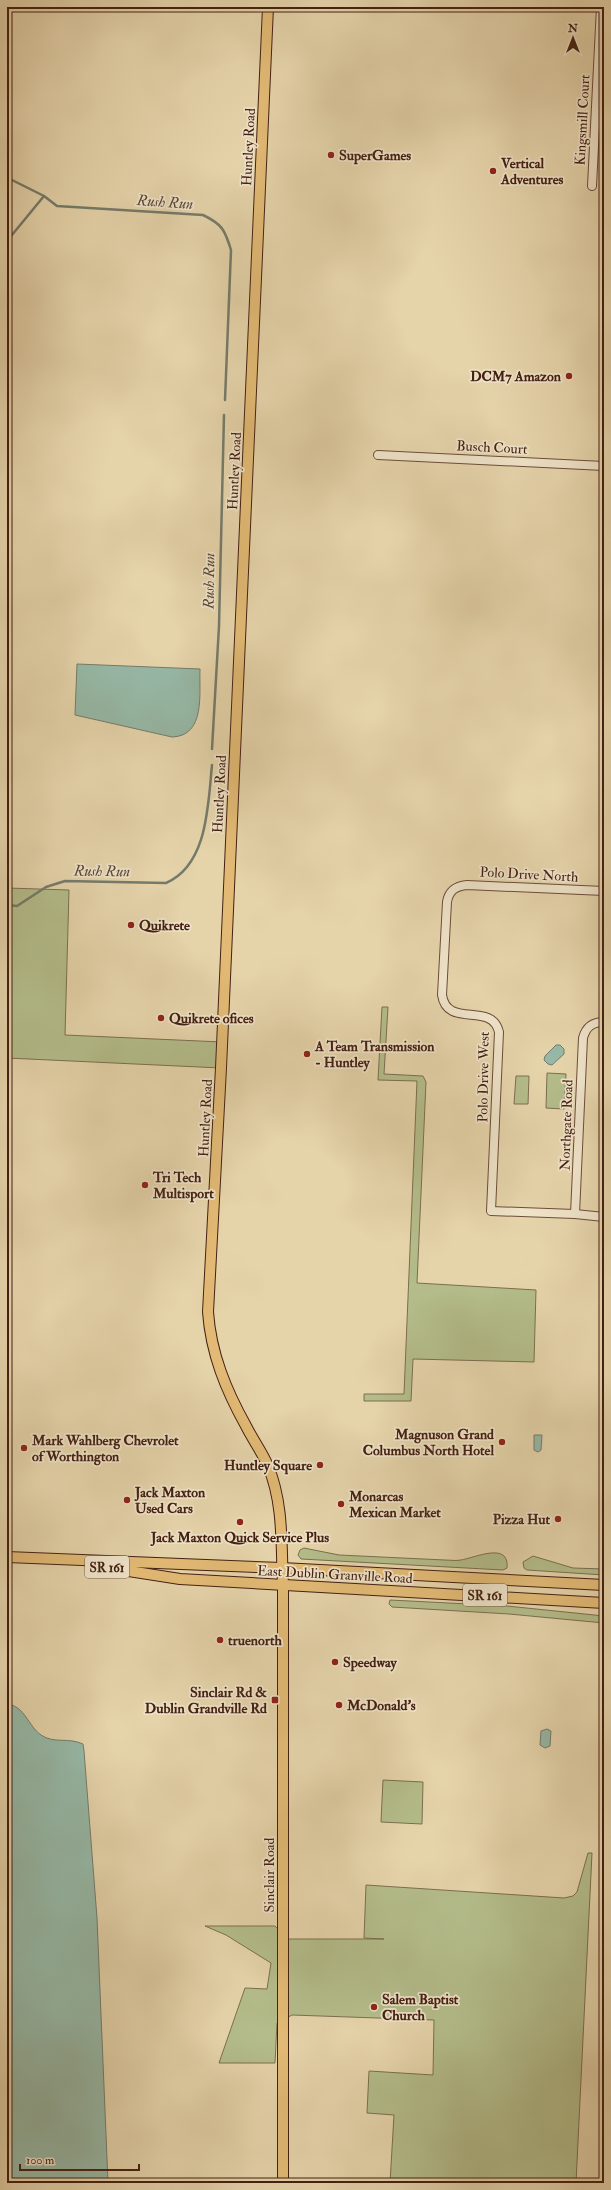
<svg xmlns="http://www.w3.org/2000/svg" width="611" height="2190" font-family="'IM FELL Double Pica',serif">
  <rect width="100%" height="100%" fill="#e5d3aa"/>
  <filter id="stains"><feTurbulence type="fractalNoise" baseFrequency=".005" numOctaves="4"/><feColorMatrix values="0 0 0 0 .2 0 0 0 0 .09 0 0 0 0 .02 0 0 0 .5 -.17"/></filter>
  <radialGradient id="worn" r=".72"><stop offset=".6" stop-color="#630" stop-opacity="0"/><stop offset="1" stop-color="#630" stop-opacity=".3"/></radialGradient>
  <g fill="#b3bc8a" stroke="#7c6e4e">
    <polygon points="7,888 69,890 65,1035 222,1042 221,1068 7,1058"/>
    <polygon points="382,1007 388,1007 384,1074 423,1076 426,1082 417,1283 536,1290 534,1362 413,1359 411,1401 364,1401 364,1394 404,1394 417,1081 378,1080"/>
    <polygon points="547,1073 566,1074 564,1109 546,1108"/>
    <polygon points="516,1076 529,1076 528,1104 514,1104"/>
    <path d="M304 1548 339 1555 445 1560C450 1560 456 1561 461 1560 474 1558 510 1541 507 1568L503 1570 301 1559 298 1555 300 1550Z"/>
    <polygon points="533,1556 573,1568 604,1569 604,1575 527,1570 524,1568 523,1562"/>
    <polygon points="390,1600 507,1606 604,1616 604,1623 509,1614 392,1607 389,1604"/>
    <polygon points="383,1780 423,1782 422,1824 381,1822"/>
    <polygon points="588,1853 592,1853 576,2183 390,2183 394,2115 367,2113 369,2071 433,2075 434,2020 292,2015 277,2023 275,2063 219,2063 245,1988 267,1989 271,1963 226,1935 205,1926 275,1926 288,1939 384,1939 364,1938 366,1885 564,1898 573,1896 577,1892"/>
  </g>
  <g fill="#96b8a6" stroke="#757b6b">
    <path d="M77 664 200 669C199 693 206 736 172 737L75 715Z"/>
    <polygon points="556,1045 560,1045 564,1049 564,1054 552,1065 548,1064 544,1060 545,1056"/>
    <polygon points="534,1435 542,1435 541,1450 538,1452 534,1450"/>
    <path d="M7 1704C25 1706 28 1726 41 1735 54 1744 68 1737 83 1744L84 1751 97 1918 108 2183H7Z"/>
    <polygon points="547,1729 551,1731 550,1746 545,1748 540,1745 541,1731"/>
  </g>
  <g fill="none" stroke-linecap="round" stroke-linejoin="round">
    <g stroke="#757b6b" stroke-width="2.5">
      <path d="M7 180H12L44 196 57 206 203 215C222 224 225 230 231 250L225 400"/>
      <polyline points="7,241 44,196"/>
      <polyline points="212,749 219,626 224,415"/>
      <path d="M7 905 17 906 46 887 65 881 166 883C208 865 208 804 212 765"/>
    </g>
    <g stroke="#6c4d38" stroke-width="10">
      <g id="minor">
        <polyline points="592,186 601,7"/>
        <polyline points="378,455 604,466"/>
        <path d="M604 891 467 885C456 886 449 890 447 902L442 995C447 1029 492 1001 499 1032L491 1211 575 1214 604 1217"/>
        <path d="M575 1214 583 1038C586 1027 592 1022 604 1022"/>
      </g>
    </g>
    <g stroke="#442012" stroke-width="12">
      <g id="major">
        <path d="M268 7 221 1068 208 1312C211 1354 226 1390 246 1426 253 1440 262 1452 268 1466 284 1504 281 1547 283 1586V2183"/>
        <polyline points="7,1557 282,1568 604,1585"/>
        <polyline points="103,1567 180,1579 604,1603"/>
      </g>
    </g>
    <use href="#minor" stroke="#eee2c8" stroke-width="8"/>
    <use href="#major" stroke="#e2ba75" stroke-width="10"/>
  </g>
  <g fill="#8f2418" stroke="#eee2c8" stroke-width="1.5">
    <circle cx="331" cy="155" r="4"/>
    <circle cx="493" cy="171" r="4"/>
    <circle cx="569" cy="376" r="4"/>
    <circle cx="131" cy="925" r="4"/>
    <circle cx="161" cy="1018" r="4"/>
    <circle cx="307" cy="1054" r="4"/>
    <circle cx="145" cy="1185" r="4"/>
    <circle cx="502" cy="1442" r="4"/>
    <circle cx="24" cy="1448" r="4"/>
    <circle cx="320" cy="1465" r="4"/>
    <circle cx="127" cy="1500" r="4"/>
    <circle cx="341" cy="1504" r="4"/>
    <circle cx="558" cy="1519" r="4"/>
    <circle cx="240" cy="1522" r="4"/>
    <circle cx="220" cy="1640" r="4"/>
    <circle cx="335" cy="1662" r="4"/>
    <rect x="271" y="1696" width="8" height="8" rx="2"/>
    <circle cx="339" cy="1705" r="4"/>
    <circle cx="374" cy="2007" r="4"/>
  </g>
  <g text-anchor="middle" stroke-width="3.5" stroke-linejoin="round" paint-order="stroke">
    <g fill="#eee2c8" stroke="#775a49" stroke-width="1">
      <rect x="85" y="1556" width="44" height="22" rx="3"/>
      <rect x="463" y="1584" width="44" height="22" rx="3"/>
    </g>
    <g font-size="13" font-weight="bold" fill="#442012">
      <text x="107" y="1572">SR 161</text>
      <text x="485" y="1600">SR 161</text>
    </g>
    <g font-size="14" fill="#442012" stroke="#eee2c8">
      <text transform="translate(582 120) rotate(-87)" y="5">Kingsmill Court</text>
      <text transform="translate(248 147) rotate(-87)" y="5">Huntley Road</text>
      <text transform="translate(492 447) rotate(3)" y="5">Busch Court</text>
      <text transform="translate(234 471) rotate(-87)" y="5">Huntley Road</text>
      <text transform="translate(219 794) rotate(-87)" y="5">Huntley Road</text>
      <text transform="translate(529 874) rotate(3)" y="5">Polo Drive North</text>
      <text transform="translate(483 1077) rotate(-89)" y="5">Polo Drive West</text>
      <text transform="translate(205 1118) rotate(-87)" y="5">Huntley Road</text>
      <text transform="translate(566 1125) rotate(-88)" y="5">Northgate Road</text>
      <text transform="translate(335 1574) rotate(3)" y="5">East Dublin Granville Road</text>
      <text transform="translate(269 1875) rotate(-90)" y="5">Sinclair Road</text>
    </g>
    <g font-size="14" font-weight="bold" fill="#442012" stroke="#eee2c8" text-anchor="start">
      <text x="339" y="160">SuperGames</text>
      <text x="501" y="168">Vertical<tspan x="501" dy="16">Adventures</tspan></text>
      <text x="561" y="381" text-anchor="end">DCM7 Amazon</text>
      <text x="139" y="930">Quikrete</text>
      <text x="169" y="1023">Quikrete ofices</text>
      <text x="315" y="1051">A Team Transmission<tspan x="315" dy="16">- Huntley</tspan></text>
      <text x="153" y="1182">Tri Tech<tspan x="153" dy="16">Multisport</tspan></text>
      <text x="494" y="1439" text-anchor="end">Magnuson Grand<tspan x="494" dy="16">Columbus North Hotel</tspan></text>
      <text x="32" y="1445">Mark Wahlberg Chevrolet<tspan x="32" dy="16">of Worthington</tspan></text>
      <text x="312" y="1470" text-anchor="end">Huntley Square</text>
      <text x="135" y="1497">Jack Maxton<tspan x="135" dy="16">Used Cars</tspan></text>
      <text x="349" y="1501">Monarcas<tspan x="349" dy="16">Mexican Market</tspan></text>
      <text x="550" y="1524" text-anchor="end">Pizza Hut</text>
      <text x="240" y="1542" text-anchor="middle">Jack Maxton Quick Service Plus</text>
      <text x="228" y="1645">truenorth</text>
      <text x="343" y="1667">Speedway</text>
      <text x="267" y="1697" text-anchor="end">Sinclair Rd &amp;<tspan x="267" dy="16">Dublin Grandville Rd</tspan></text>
      <text x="347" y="1710">McDonald's</text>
      <text x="382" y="2004">Salem Baptist<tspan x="382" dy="16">Church</tspan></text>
    </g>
    <g font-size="15" font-style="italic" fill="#584637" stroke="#eee2c8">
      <text transform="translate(165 202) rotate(4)" y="5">Rush Run</text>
      <text transform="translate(209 581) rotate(-89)" y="5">Rush Run</text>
      <text transform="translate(102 871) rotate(1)" y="5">Rush Run</text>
    </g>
  </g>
  <rect width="611" height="2190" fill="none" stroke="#e5d3aa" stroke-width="24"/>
  <rect x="8" y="8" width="595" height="2174" fill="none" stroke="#442012" stroke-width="2"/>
  <rect x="12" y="12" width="587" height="2166" fill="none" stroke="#442012"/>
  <g transform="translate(573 38)" stroke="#eee2c8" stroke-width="3" paint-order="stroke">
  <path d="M0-3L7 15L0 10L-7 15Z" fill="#442012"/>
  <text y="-6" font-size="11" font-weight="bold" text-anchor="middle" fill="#442012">N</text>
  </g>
  <path d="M20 2164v6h119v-6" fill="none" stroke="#442012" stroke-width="2"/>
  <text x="26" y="2164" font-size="12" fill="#442012" stroke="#eee2c8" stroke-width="3" paint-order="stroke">100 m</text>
  <rect width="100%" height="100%" filter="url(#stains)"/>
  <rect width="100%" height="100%" fill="url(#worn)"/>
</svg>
